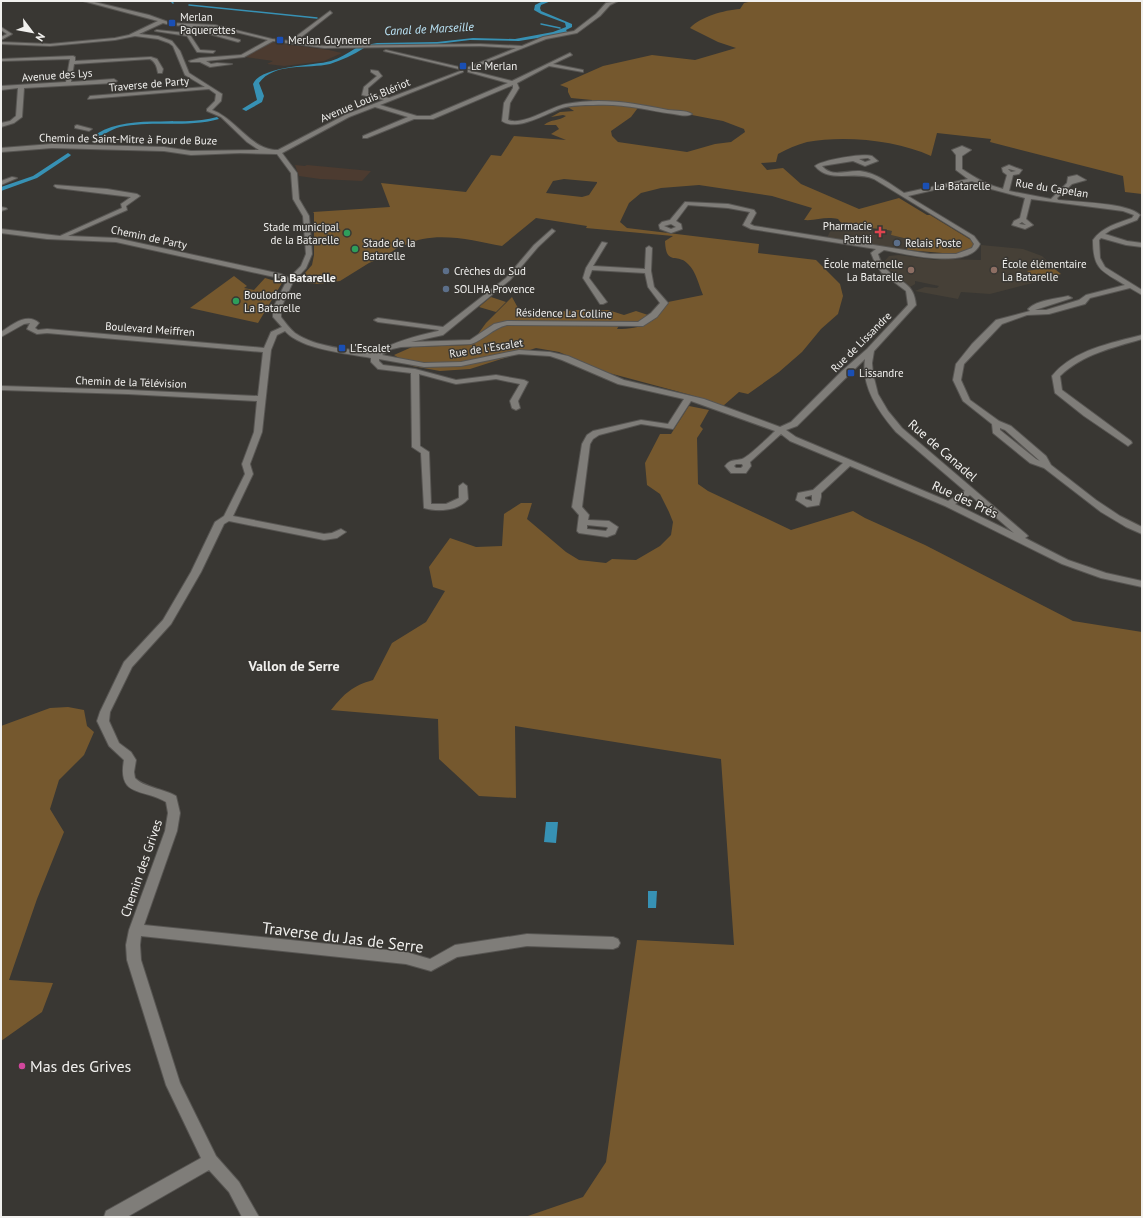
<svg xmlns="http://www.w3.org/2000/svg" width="1143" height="1218" font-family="'PT Sans',sans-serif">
  <rect width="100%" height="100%" fill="#393733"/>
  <g fill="#464037">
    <polygon points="852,224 887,230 893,231 891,235 912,240 917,243 916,246 907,248 907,250 827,238 833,225"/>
    <polygon points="981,245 1023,249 1042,256 1061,274 1056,277 990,294 961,292 958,299 915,291 925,287 937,288 939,286 915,281 915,284 910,287 902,279 884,266 883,263 889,256 899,255 935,260 945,259 981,260"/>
  </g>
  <g fill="#4c3b30">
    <polygon points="269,42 329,50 342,53 324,61 284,66 267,64 273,61 245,57 253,51"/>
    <polygon points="295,165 305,166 307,165 371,171 362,181 320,179 299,176"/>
  </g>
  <g fill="#75582e" fill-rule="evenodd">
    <path d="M753 1H1142V194L1125 192 1123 176 990 142 991 139 937 133 931 156C897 140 844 135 807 142 796 145 787 149 778 154L776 162 761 163 767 170 783 168 801 184 859 209 899 198 927 215H930L971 240 974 245 972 249 954 254 907 250V248L915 246 916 243 912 240 891 235 892 231 887 230 842 224 838 219C824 216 817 221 804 220L812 208 772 196 699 185 661 188 641 193 629 203 620 222 627 228 759 244 758 253 816 260 840 284 843 296 838 314 821 329 802 352 779 372 748 394 739 392 723 406 691 395 609 373 559 352 536 348 470 369 440 371 412 366 394 355 412 347 470 345 486 323 512 297 518 308 528 315 577 310H608L624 315 636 311 648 315 637 322H621L617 329C643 329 653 323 668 302L703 295C699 286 696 271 688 264 677 252 666 267 665 241L673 236 586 228 587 226 536 218 502 246C472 240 434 230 405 245L404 243 386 256 369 263 340 281 318 284 297 282 312 265 314 255V213L313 212 390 207 381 183 466 192 491 155 501 156 514 136 566 140 551 134 559 129 556 125H544C551 119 559 121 566 116L563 115 551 117 560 112 574 111 568 107 592 105V100L571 98 568 92V88L560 85 603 66 652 55 695 60 736 48 718 42 690 28C700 17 724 10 740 9L744 3ZM640 105 723 121 744 129 745 132 731 142 715 144 687 152 618 142 612 136 611 131 631 117ZM564 179 597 182V183L589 195 582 197 546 193 553 181Z"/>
    <polygon points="1052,267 1061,274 1036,278 1027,271"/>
    <polygon points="234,276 247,286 244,288 254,290 265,278 282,283 258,323 190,308"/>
    <polygon points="491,297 506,302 496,312 479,307"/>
    <path d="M689 406 709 410 700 426 703 429 697 438 698 484 708 491 791 530 853 511 865 518 925 545 1073 621 1142 632V1217H525L583 1197 606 1162 637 940 734 945 721 759 515 726 516 798 479 796 439 759 438 719 331 710C345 693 352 686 373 680L392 643 426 622 445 591 433 587 429 567 450 538 476 547 502 546 504 514 521 503H532L527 519 566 552 579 560 606 563 612 559 636 560 660 546 671 535 673 522 669 512 660 494 647 485 645 463 660 434H671Z"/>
    <polygon points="68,707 84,710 87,726 94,732 84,755 59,780 50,809 64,832 37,899 9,980 53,983 42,1012 1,1041 1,726 50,708"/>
  </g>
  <g fill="#3791b4">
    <polygon points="543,1 551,1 541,5 540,8 541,11 572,24 572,27 566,30 568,33 519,41 470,40 437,44 361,46 377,43 437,42 473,38 515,39 553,32 566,27 565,23 541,14 534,10 535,5"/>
    <path d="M356 48H364C353 55 342 60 330 64 308 69 274 62 259 83L264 96 262 102 246 111 242 109 257 100 253 84C260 66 313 66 331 61 340 58 348 53 356 48Z"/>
    <path d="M217 117 219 119C187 128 152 120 120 127 111 129 99 139 91 138 124 111 178 128 217 117Z"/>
    <polygon points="546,822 558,822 556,843 544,842"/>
    <polygon points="648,891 657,891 656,908 648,908"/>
  </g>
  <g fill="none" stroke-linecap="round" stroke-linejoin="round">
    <g stroke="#3791b4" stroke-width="1.5">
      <polyline points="171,1 173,3"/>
      <polyline points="189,5 317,18"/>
      <polyline points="541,24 560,28"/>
    </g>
    <polygon fill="#3791b4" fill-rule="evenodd" points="68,153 71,155 70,156 37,178 1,191 1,187 33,176"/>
    <g stroke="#575552" stroke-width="2">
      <g id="minor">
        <path d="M83 1H90L149 15 171 23 215 25 272 39 290 41 330 11 332 13 295 42 324 46 480 44 522 46 543 37 574 31 596 14 606 3 618 1 610 5 600 16 577 33 546 39 470 69H459L384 51 386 50 459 67H469L516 48 480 46 324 48 273 41 244 57 206 61 211 64 217 63 232 64 210 67 200 62H191L189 61 200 58 241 55 268 40 215 27 193 26 190 35 200 50 215 51 213 53 197 52 187 36 155 31 157 30 186 33 188 26 170 25 163 23 139 34 158 36 172 41 180 51 189 73 222 94 221 101 212 110C237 119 250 150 278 150L345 115 384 100 362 95 364 87 377 76 371 72V70L378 71 382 76 368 88V94L389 98 463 70V72L380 105 417 116H430L508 83 468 72V70L512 81 570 53 572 55 553 64 583 70V72L549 66 517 83 519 88 510 103 508 120C523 126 550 107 566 104 601 97 634 103 668 110 675 111 686 110 692 114 687 117 680 115 674 114 645 110 623 103 593 105 583 105 572 105 562 108 547 113 517 132 502 121L504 103 513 88V85L433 119H414L367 138H363V136L408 117 375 107 349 117 282 153 297 173 299 199 309 216 312 254 306 268 293 282 281 308V317C285 322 290 329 295 333 317 348 349 349 374 353 394 342 415 336 438 331L439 330 378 322 374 320 378 318 443 327 506 278 534 245 552 229 555 231 554 232 538 247 510 280 443 335 411 342 470 340 494 324 507 321 638 322 651 313 660 303 648 287 645 273 592 270 589 278 607 302 603 304H600L583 278 586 268 602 242 607 243 593 266 645 269 646 248 649 246 652 248 651 271 654 287 668 303 657 317 643 326 507 325C493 328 484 340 471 344L401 347 392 349 382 355 424 363 461 362 519 350 550 352 568 356 624 380 704 399 780 427 791 422 842 371 867 349 908 305 906 291 882 273 876 265 871 253 876 249 751 229 743 225 750 212 728 208 688 205 676 221 681 224 682 229 671 233 660 229 659 225 662 222 670 220 685 202 728 204 754 210 756 213 750 224 754 226 930 254H956L972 248 974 244 970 238 874 179C854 170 830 184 815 166 822 160 863 153 872 156L878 161 865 166 853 161 822 166C832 178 846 170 860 171 877 173 890 184 904 193L968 179 956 170V155L952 150 962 146 971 150 962 156V169C975 178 988 185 1003 189L1007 175 1003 172 1002 168 1009 165 1022 170 1019 174 1013 175 1009 191 1051 199 1067 183 1068 177 1077 175 1086 180 1072 184 1057 198 1058 200C1077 202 1129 203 1140 215L1137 220 1111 230 1105 234 1127 241 1142 243V247L1126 245 1101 238 1099 240 1100 258 1105 267 1142 290V295L1130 288 1090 298 1085 304 1049 314 1027 315 1002 324 964 364 961 380 970 400 999 421 1011 426 1046 456 1051 465 1096 500 1120 516 1142 527V534L1126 527 1101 512 1044 468 1030 463 993 433 992 424 963 401 953 380 956 364 972 344 996 320 1030 311 1028 309C1037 300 1056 299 1068 296L1072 298 1035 310H1046L1079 300 1086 295 1125 285C1102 271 1093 270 1093 240 1102 227 1118 223 1132 218L1134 215 1123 211 1031 199 1026 219 1033 225 1025 229 1012 225 1014 221 1020 218 1025 198 991 189 972 181 908 196 974 236 980 244C970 270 905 254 884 250L878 254C880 260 882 266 887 270 900 283 914 282 916 305L874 351 872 363 873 374 878 394 888 411 902 428 1026 534 1028 536 1025 538 1068 560 1106 573 1142 581V587L1101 578 1062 564 945 506 850 466 821 493V497L819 505 807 507 796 500 798 493 813 490 843 463 790 441 781 434 750 462 751 466 746 473H731L725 466C730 459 735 461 742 459 748 457 770 436 775 431L691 401 673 429 641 424 599 435 593 439 590 444 582 507 589 515 588 520 609 521 618 527 615 534 607 537 579 533 577 531 579 515 572 507 582 444 587 435 593 431 641 420 668 424 684 399 618 384 562 360 550 356 519 354 461 366 424 367 379 359V361L383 365 415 369 456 380 496 375 524 380 528 382 518 401 520 408 516 410 512 408 510 401 520 384 496 379 456 384 419 374 420 446 429 452 431 504H446L459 498V486L463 483 467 486 468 499C458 511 438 512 424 508L421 453 412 447 411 373 378 369 371 362V358C346 353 302 350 285 331L277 335 271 350 262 432 250 464 253 474 233 516 324 534 332 533 341 529 346 532 337 538 324 540 229 521 224 524 201 572 171 624 132 667 110 712 109 721 119 743 131 752 136 760 134 772 135 778C143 787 164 789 176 796L180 813 177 831 144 925 406 952 430 959 455 945 527 934 613 937 618 939 620 943 618 947 613 949 527 946 457 957 431 971 406 964 141 936 140 945 141 960 180 1083 216 1156 239 1182 259 1217H242L229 1192 209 1170 127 1217H104L106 1211 201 1158 166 1085 127 960 126 945 129 930 165 831 168 813 166 802C144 788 117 798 124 760L109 746 97 721 100 712 124 662 163 620 191 572 215 522 224 516 245 474 242 464 254 432 257 401 128 394 1 390V386L128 390 258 396 263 352 47 333 37 334 27 329 30 323 24 324 1 337V332C12 325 27 312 39 323L35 328 38 330 47 329 264 348 271 332 282 327 273 317V308L286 282 279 278 116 242 47 239 1 233V229L60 236 122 208 121 204 131 197 57 188 54 186 55 185 107 189 137 194 140 196 126 206 127 210 68 236 116 238 281 274 289 278 301 266 306 254 303 216 293 199 291 173 277 154 240 153 191 155 164 151 52 148 1 152V148L52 144 164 147 191 151 259 150 247 142 221 117 207 111V109L215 101 216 94 209 89 88 99 90 96 205 87 185 75 173 46 169 43 158 39 135 36 115 40 50 46 1 44V42L50 44 115 38 129 35 158 21ZM868 158 871 160 865 162 859 159ZM1008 169H1009L1016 171 1011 172ZM1022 222 1026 225 1019 224ZM671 224 676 227 671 229 664 226ZM865 359C861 387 879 412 896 432L965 491 948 501 796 437 786 430 797 426ZM1000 428 1005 430 1040 461 1036 459 1000 430ZM736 464H742L743 466 741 468H736L734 466ZM812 495V501L805 499V497ZM970 495 1014 533 955 504ZM587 525 607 527 608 528 606 531 587 529Z"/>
        <polygon points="1,27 12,34 1,40 1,37 7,34 1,30"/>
        <polygon points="200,29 240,40 240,41 238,42 198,31"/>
        <path d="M73 56 75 57V61L151 57 157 59 163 69 162 73H158C157 68 156 62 150 59L74 64 71 82 114 79 117 81 114 83 24 88 22 117 14 123 1 127V123L10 121 16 116 18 88 1 90V86L66 82 70 59 1 61V59Z"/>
        <polygon points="77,125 92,129 89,131 75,128 75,126"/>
        <polygon points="12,177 17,178 1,185 1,181"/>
        <polygon points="1,207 6,208 7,209 1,211"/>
        <path d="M1142 335V339C1112 348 1083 354 1060 376L1062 390 1131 441 1132 443 1128 446 1084 416 1055 393 1052 376C1073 350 1111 343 1142 335Z"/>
      </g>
    </g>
    <use href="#minor" fill="#7f7d79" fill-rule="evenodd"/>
  </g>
  <g fill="#1a4fb4" stroke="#393733" stroke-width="1.5">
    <rect x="168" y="19" width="8" height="8" rx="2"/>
    <rect x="276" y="36" width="8" height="8" rx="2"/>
    <rect x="459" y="62" width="8" height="8" rx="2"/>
    <rect x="922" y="182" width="8" height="8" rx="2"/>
    <rect x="338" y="344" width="8" height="8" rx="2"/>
    <rect x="847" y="369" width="8" height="8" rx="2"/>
  </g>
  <path fill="#e0444e" stroke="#393733" stroke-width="1.5" d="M878 226h4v4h4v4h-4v4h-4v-4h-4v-4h4z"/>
  <g fill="#2e9e5b" stroke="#393733" stroke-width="1.5">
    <circle cx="347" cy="233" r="4"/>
    <circle cx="355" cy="249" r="4"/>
    <circle cx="236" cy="301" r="4"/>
  </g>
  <g fill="#5c6f8a" stroke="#393733" stroke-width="1.5">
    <circle cx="897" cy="243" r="4"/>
    <circle cx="446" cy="271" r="4"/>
    <circle cx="446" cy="289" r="4"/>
  </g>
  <g fill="#8d6e63" stroke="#393733" stroke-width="1.5">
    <circle cx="911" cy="270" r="4"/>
    <circle cx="994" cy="270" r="4"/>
  </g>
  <circle fill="#d1479c" stroke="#393733" stroke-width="1.5" cx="22" cy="1066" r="4"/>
  <g text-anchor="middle" stroke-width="3" stroke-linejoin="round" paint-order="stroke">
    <g font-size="11" fill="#f1f0ee" stroke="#393733" text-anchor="start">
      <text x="180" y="21">Merlan<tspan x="180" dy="13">Paquerettes</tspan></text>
      <text x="288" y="44">Merlan Guynemer</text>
      <text x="471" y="70">Le Merlan</text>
      <text x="934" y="190">La Batarelle</text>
      <text x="872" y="230" text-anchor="end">Pharmacie<tspan x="872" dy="13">Patriti</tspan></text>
      <text x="339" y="231" text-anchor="end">Stade municipal<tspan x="339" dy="13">de la Batarelle</tspan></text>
      <text x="363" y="247">Stade de la<tspan x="363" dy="13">Batarelle</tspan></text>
      <text x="905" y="247">Relais Poste</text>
      <text x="903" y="268" text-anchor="end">École maternelle<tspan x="903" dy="13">La Batarelle</tspan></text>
      <text x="1002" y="268">École élémentaire<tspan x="1002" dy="13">La Batarelle</tspan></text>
      <text x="454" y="275">Crèches du Sud</text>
      <text x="454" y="293">SOLIHA Provence</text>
      <text x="244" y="299">Boulodrome<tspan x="244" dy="13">La Batarelle</tspan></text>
      <text x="350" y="352">L'Escalet</text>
      <text x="859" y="377">Lissandre</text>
    </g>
    <g font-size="11" fill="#f1f0ee" stroke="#393733">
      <text transform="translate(57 75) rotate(-4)" y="4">Avenue des Lys</text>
      <text transform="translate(149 84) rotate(-5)" y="4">Traverse de Party</text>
      <text transform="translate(365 100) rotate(-23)" y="4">Avenue Louis Blériot</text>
      <text transform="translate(128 139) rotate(1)" y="4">Chemin de Saint-Mitre à Four de Buze</text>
      <text transform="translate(1052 188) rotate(9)" y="4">Rue du Capelan</text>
      <text transform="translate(149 237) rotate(12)" y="4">Chemin de Party</text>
      <text transform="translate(564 313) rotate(1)" y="4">Résidence La Colline</text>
      <text transform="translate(150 329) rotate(4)" y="4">Boulevard Meiffren</text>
      <text transform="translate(861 342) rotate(-45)" y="4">Rue de Lissandre</text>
      <text transform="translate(486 348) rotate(-9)" y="4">Rue de l'Escalet</text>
      <text transform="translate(131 382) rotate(2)" y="4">Chemin de la Télévision</text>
    </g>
    <g font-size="12" font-style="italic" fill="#bce6f9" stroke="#393733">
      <text transform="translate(429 29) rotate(-3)" y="4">Canal de Marseille</text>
    </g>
    <g font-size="12" font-weight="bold" fill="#f1f0ee" stroke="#393733">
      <text x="305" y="282">La Batarelle</text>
    </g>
    <g font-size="13" fill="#f1f0ee" stroke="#393733">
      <text transform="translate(943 450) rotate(41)" y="5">Rue de Canadel</text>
      <text transform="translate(965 499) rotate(25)" y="5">Rue des Prés</text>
      <text transform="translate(141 868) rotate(-71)" y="5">Chemin des Grives</text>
    </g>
    <g font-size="14" font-weight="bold" fill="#f1f0ee" stroke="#393733">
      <text x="294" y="671">Vallon de Serre</text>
    </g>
    <g font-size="16" fill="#f1f0ee" stroke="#393733">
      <text transform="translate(343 937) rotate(7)" y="6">Traverse du Jas de Serre</text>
    </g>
    <g font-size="16" fill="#f1f0ee" stroke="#393733" text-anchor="start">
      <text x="30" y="1072">Mas des Grives</text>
    </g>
  </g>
  <rect width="1143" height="1218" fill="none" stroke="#f1f0ee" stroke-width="4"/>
  <g transform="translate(32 32) rotate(122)" stroke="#393733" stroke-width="3" paint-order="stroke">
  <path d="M0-3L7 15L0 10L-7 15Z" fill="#f1f0ee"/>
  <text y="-6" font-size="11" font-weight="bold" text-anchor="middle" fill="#f1f0ee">N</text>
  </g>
</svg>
